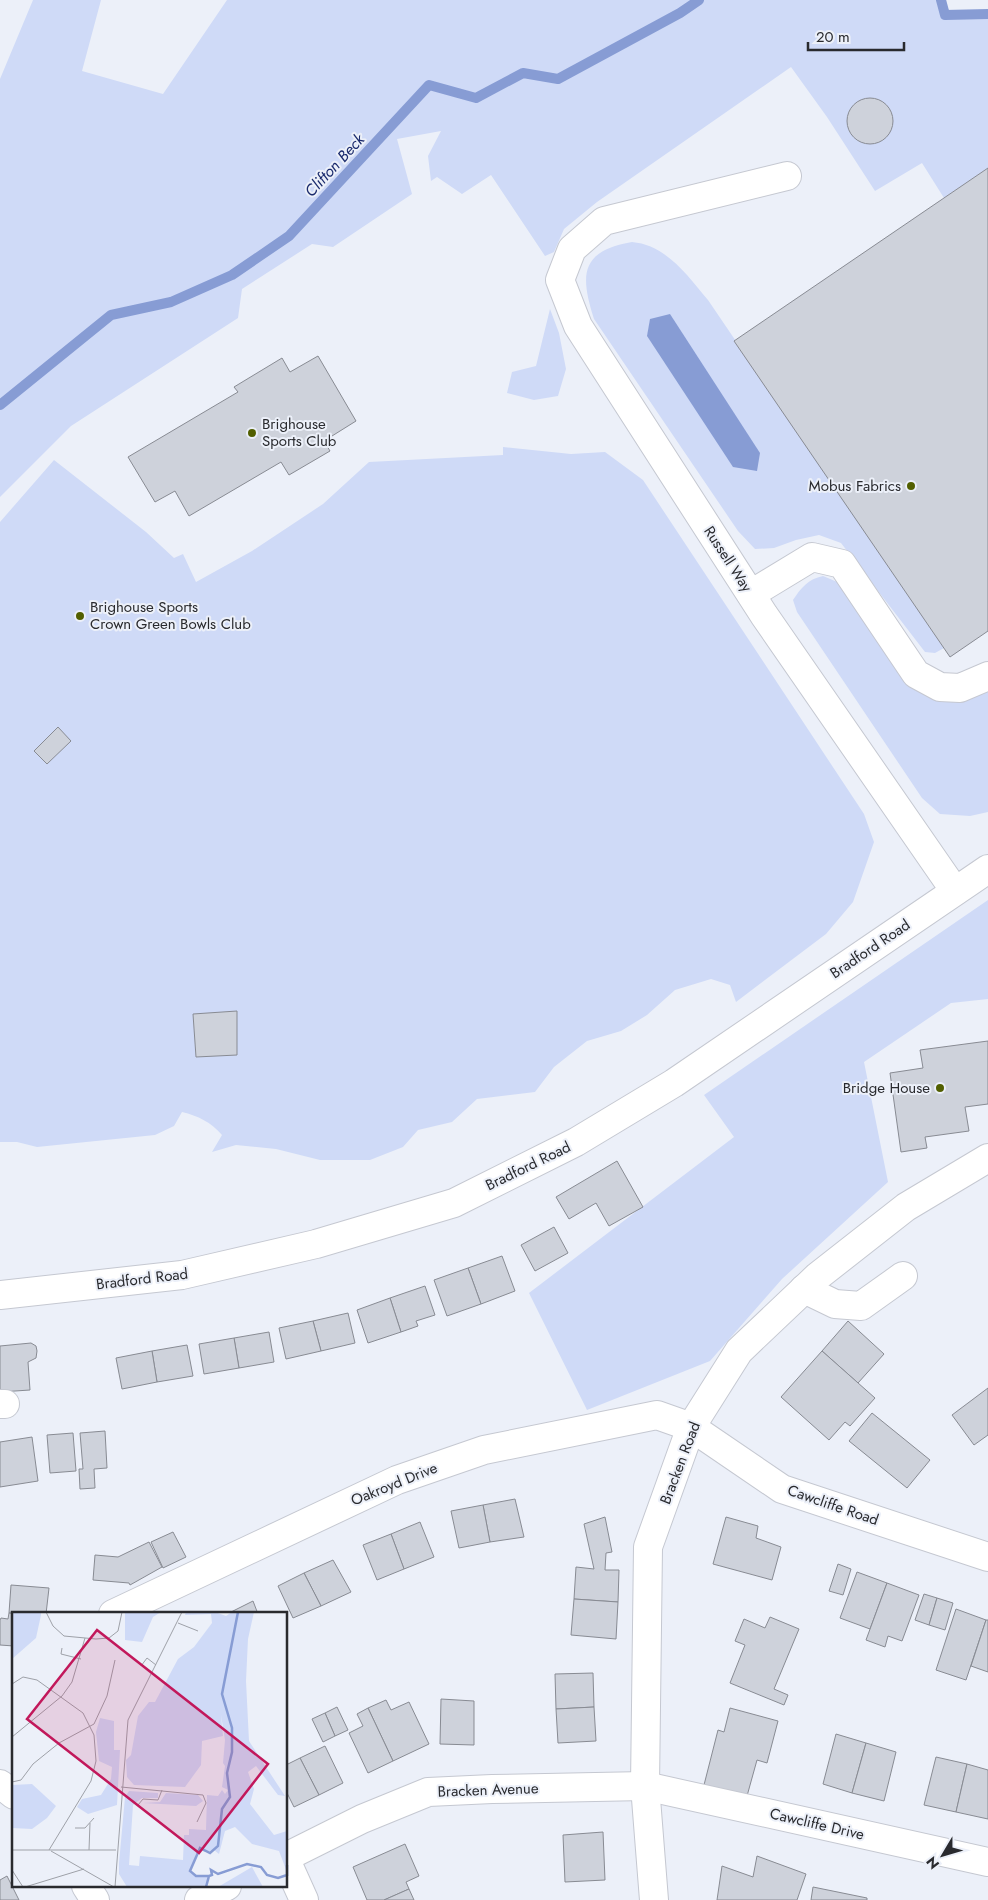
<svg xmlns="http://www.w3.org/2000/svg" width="988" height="1900" font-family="Jost,sans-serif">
  <rect width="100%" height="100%" fill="#ecf0f9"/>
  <g fill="#cfdaf7">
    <polygon points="33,0 101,0 82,71 163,94 227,0 941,0 945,15 988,14 988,168 944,198 922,163 875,191 827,117 791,67 597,202 564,229 554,252 545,256 491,175 462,194 437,177 431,181 428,156 441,131 397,139 412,194 333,247 312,244 242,289 238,318 71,426 0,497 0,79"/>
    <path d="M632 242C666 245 687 275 708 300L944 648 935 653 925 652 841 543 819 535 796 540 774 548 755 549 738 531 594 319C580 275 580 251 632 242Z"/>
    <polygon points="550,309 559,333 566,369 558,396 534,400 507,393 512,372 536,366"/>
    <path d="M503 447 571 454 605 452 643 480 864 814 874 842 853 902 826 934 736 1002 730 985 711 979 675 990 647 1015 621 1031 587 1041 554 1067 535 1092 477 1099 452 1122 418 1130 403 1147 370 1160H320L276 1149 236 1145 212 1152 222 1135C211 1122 198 1116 182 1112L174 1126 155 1135 37 1147 17 1142H0V522L54 460 146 532 174 558 183 554 196 582 252 551 323 504 369 462 503 455Z"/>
    <path d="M823 576 842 584 916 688 944 702 988 690V812L970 816 940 814 922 798 797 612 793 600C801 588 808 579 823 576Z"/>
    <polygon points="988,900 988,999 951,1003 864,1062 888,1182 782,1279 710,1361 587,1410 529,1293 734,1137 704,1095"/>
  </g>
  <polygon fill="#879cd4" points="670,314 760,453 757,471 733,467 647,336 650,319"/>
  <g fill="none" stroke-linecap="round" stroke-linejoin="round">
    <g stroke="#879cd4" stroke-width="10">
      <polyline points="941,0 945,15 988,14"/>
      <polyline points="0,405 111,315 171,302 232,275 289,236 429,85 476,98 523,73 558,79 680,13 699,0"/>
    </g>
  </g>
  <g fill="#ced2db" stroke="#888b93">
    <circle cx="870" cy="121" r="23"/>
    <polygon points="988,168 988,631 950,657 734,341"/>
    <polygon points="318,356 356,421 324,441 330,451 289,475 281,462 189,516 175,491 155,502 128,457 238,392 234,387 282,358 290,372"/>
    <polygon points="58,727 71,741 47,764 34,751"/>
    <polygon points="237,1011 237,1055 196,1057 193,1014"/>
    <polygon points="988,1041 988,1104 965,1107 969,1131 925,1137 927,1148 901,1152 890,1073 923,1068 920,1050"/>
    <polygon points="617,1161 643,1207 609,1226 596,1203 569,1219 556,1197"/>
    <polygon points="554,1227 568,1253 535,1271 521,1245"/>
    <polygon points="502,1256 515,1291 481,1304 468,1268"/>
    <polygon points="468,1268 481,1304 447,1316 434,1280"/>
    <polygon points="425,1286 435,1315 416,1321 418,1326 401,1332 390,1298"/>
    <polygon points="390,1298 401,1332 368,1343 357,1310"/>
    <polygon points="348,1313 355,1343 321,1351 313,1321"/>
    <polygon points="313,1321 321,1351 286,1359 279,1328"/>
    <polygon points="848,1321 884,1354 858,1383 822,1351"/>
    <polygon points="269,1332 274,1362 239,1368 234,1338"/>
    <polygon points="234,1338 239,1368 204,1374 199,1344"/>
    <polygon points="31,1343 36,1346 37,1351 36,1358 28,1362 30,1390 0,1392 0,1346"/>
    <polygon points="187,1345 193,1376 157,1382 152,1351"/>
    <polygon points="152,1351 157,1382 122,1389 116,1358"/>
    <polygon points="822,1351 875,1398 850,1426 845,1422 829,1440 781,1397"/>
    <polygon points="988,1388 988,1435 974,1445 952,1415"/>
    <polygon points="872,1413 930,1460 907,1488 849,1441"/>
    <polygon points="105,1431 107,1468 94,1469 95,1488 80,1489 79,1469 83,1469 80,1433"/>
    <polygon points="73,1433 76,1471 50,1473 47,1435"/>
    <polygon points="32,1437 38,1481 0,1487 0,1442"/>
    <polygon points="515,1499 524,1537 490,1542 483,1505"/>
    <polygon points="483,1505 490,1542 459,1548 451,1511"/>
    <polygon points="605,1517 612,1552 606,1553 605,1570 619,1570 618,1602 574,1599 576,1567 594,1569 584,1524"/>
    <polygon points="726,1517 758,1526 756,1538 781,1547 772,1580 713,1564"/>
    <polygon points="420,1522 434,1557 404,1569 391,1534"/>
    <polygon points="173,1532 186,1557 163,1568 151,1542"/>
    <polygon points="391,1534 404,1569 377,1580 363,1545"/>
    <polygon points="149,1542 162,1567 130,1585 129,1583 93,1580 95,1555 118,1557"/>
    <polygon points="333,1560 351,1592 321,1606 304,1573"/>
    <polygon points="838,1564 851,1569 843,1595 829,1591"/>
    <polygon points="857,1572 887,1583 870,1629 840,1618"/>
    <polygon points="304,1573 321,1606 293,1618 278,1586"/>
    <polygon points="887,1583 919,1595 902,1641 888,1636 885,1647 866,1640"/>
    <polygon points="11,1585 49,1588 46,1614 9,1613"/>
    <polygon points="924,1594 937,1598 929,1625 915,1620"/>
    <polygon points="937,1598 953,1603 945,1630 929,1625"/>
    <polygon points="574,1599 618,1602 616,1639 571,1635"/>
    <polygon points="253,1601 258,1614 227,1614"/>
    <polygon points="956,1609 986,1620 966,1680 936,1670"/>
    <polygon points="9,1613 18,1614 14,1614 14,1646 0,1645 0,1620 1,1618 8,1619"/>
    <polygon points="770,1617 799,1629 774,1689 788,1695 784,1705 730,1683 745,1645 735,1641 744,1619 765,1628"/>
    <polygon points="986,1620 988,1620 988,1672 971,1666"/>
    <polygon points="593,1673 594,1707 556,1709 555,1674"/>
    <polygon points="441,1699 474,1701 474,1745 440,1744"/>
    <polygon points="386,1700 391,1710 409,1702 429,1744 393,1761 368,1708"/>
    <polygon points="337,1707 348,1730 335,1736 325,1713"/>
    <polygon points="594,1707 596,1741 558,1743 556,1709"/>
    <polygon points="368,1708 393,1761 368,1773 349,1733 363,1726 357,1714"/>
    <polygon points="730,1708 778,1721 767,1763 757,1760 747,1796 704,1785 718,1730 724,1732"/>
    <polygon points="325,1713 335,1736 323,1742 312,1719"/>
    <polygon points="836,1734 866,1743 852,1793 823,1784"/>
    <polygon points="866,1743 896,1752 884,1801 852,1793"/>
    <polygon points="325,1746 343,1783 319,1795 300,1758"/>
    <polygon points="936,1757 967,1764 956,1812 924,1805"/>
    <polygon points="300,1758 319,1795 294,1807 286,1791 286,1765"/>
    <polygon points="967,1764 988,1770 988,1819 956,1812"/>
    <polygon points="603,1832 605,1880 565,1882 563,1835"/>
    <polygon points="405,1844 419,1876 406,1882 409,1889 384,1900 367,1900 353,1867"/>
    <polygon points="757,1856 806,1874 797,1900 717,1900 722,1866 753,1877"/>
    <polygon points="7,1876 19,1900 0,1900 0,1880"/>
    <polygon points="813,1887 867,1898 867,1900 811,1900"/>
    <polygon points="409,1889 414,1900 384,1900"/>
  </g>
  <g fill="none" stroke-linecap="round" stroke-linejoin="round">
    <g stroke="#c5c8d1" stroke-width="30">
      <g id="minor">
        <polyline points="787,176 604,221 572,249 560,280 578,326 764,615 955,891"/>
        <polyline points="751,594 812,557 842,564 916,674 940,687 960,688 988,676"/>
        <polyline points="804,1289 835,1304 861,1306 903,1276"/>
        <polyline points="0,1404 5,1404"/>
        <polyline points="113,1614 397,1480 484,1450 657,1415 691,1427 782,1489 988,1557"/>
        <polyline points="0,1784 14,1795"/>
        <polyline points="286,1857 362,1819 428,1792 492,1789 645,1786 988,1862"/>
        <polyline points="286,1860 304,1900"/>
        <polyline points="86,1886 95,1900"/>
        <polyline points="199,1900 227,1886"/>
        <polyline points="654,1900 645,1786 648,1547 691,1427 739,1351 818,1276 906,1207 988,1158"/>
      </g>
    </g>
    <g stroke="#c5c8d1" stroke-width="30">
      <polyline id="major" points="0,1295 182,1275 316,1244 454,1203 576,1142 674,1083 988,869"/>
    </g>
    <use href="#minor" stroke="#fff" stroke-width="28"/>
    <use href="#major" stroke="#fff" stroke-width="28"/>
  </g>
  <g fill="#525f00" stroke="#ecf0f9" stroke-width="2">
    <circle cx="252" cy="433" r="5"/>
    <circle cx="911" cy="486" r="5"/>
    <circle cx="80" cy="616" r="5"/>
    <circle cx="940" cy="1088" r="5"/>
  </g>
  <g text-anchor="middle" stroke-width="4" stroke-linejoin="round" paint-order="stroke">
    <g font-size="15" fill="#292a2e" stroke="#ecf0f9" text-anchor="start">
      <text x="262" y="429">Brighouse<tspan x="262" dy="17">Sports Club</tspan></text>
      <text x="901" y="491" text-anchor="end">Mobus Fabrics</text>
      <text x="90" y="612">Brighouse Sports<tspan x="90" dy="17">Crown Green Bowls Club</tspan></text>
      <text x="930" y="1093" text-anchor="end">Bridge House</text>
    </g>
    <g font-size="15" fill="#292a2e" stroke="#ecf0f9">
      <text transform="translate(728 559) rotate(57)" y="5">Russell Way</text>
      <text transform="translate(870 949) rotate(-34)" y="5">Bradford Road</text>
      <text transform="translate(528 1166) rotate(-26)" y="5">Bradford Road</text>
      <text transform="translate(142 1279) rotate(-7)" y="5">Bradford Road</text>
      <text transform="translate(680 1463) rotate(-69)" y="5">Bracken Road</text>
      <text transform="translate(394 1484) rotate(-22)" y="5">Oakroyd Drive</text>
      <text transform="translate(833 1505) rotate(19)" y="5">Cawcliffe Road</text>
      <text transform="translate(488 1790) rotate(-2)" y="5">Bracken Avenue</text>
      <text transform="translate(817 1824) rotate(13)" y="5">Cawcliffe Drive</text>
    </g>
    <g font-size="16" font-style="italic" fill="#1b2b6d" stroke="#ecf0f9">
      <text transform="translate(334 165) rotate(-47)" y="6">Clifton Beck</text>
    </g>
  </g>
  <g transform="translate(12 1612)">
    <rect width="275" height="275" fill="#ecf0f9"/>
    <path d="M0 0H29V3L24 26 0 47ZM113 0H149L141 5 130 30 113 28ZM174 0H203L214 4 220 0H242L236 27 234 69 237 129 273 184 266 183 244 154 236 160 242 177 238 192 262 223 275 219V260L267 239 240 232 223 215 213 219 207 242 202 238 192 240 188 236 184 242 178 260 184 264H197L194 275H115L107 262V251L113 185 117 179 146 181V186H130L121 193 117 253 127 254 128 244 171 248 172 223H177V217L194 218 195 183 206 184 210 178 213 182 216 178 210 175 213 154 211 151 213 128 209 103 211 124 190 129 189 153 173 175 122 173 115 165 114 148 119 143 126 104 137 90H143L166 47 182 35 200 11 199 2 173 3ZM88 106 102 109V138H108L105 193 76 202 65 195 70 187 89 183 99 167 100 155 87 149 84 120ZM20 172 44 194 35 206 20 217 0 216V173ZM154 181 186 183 191 189 184 194 131 191 148 190ZM240 255 251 275H206Z" fill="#cfdaf7"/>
    <path fill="none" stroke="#879cd4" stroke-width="2.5" d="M197 264 200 263 199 258 206 262 235 252 249 255 255 263 266 266 275 263V253M194 275 197 264H184L178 259 188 236 198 241 206 234 210 197 218 185 215 161 220 140V116L210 82 226 0"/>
    <path fill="none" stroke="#9ea1a8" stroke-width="1" d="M34 0 41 14 52 24 84 27 97 26 106 19 110 0M166 11 186 19M50 36 49 42 69 47M129 54 135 46 144 53M0 72 11 65 25 68 71 101 82 123 84 149 79 169 37 238M0 125 50 84 60 70 73 26M0 170 9 168 21 152 47 131 82 112 95 84 103 48M109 175 191 183 194 191 185 210M126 193 131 187 146 188 150 178M63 216H73L82 206M0 238H104M77 238 78 211M39 239 102 275M0 258 11 275M13 275 72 257M103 275 116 108 170 0"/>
    <path fill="#c2185b" fill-opacity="0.15" stroke="#c2185b" stroke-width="2.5" d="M85 18 256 152 187 241 15 107Z"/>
    <rect width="275" height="275" fill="none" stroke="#292a2e" stroke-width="2.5"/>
  </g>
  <g transform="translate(943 1855) rotate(232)" stroke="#ecf0f9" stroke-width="4" paint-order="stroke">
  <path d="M0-4L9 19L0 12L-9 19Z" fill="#292a2e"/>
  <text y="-8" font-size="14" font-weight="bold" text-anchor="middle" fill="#292a2e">N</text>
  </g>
  <path d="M808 42v8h96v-8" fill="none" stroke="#292a2e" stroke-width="2.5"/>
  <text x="816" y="42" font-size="15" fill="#292a2e" stroke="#ecf0f9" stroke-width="4" paint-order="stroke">20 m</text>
</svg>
